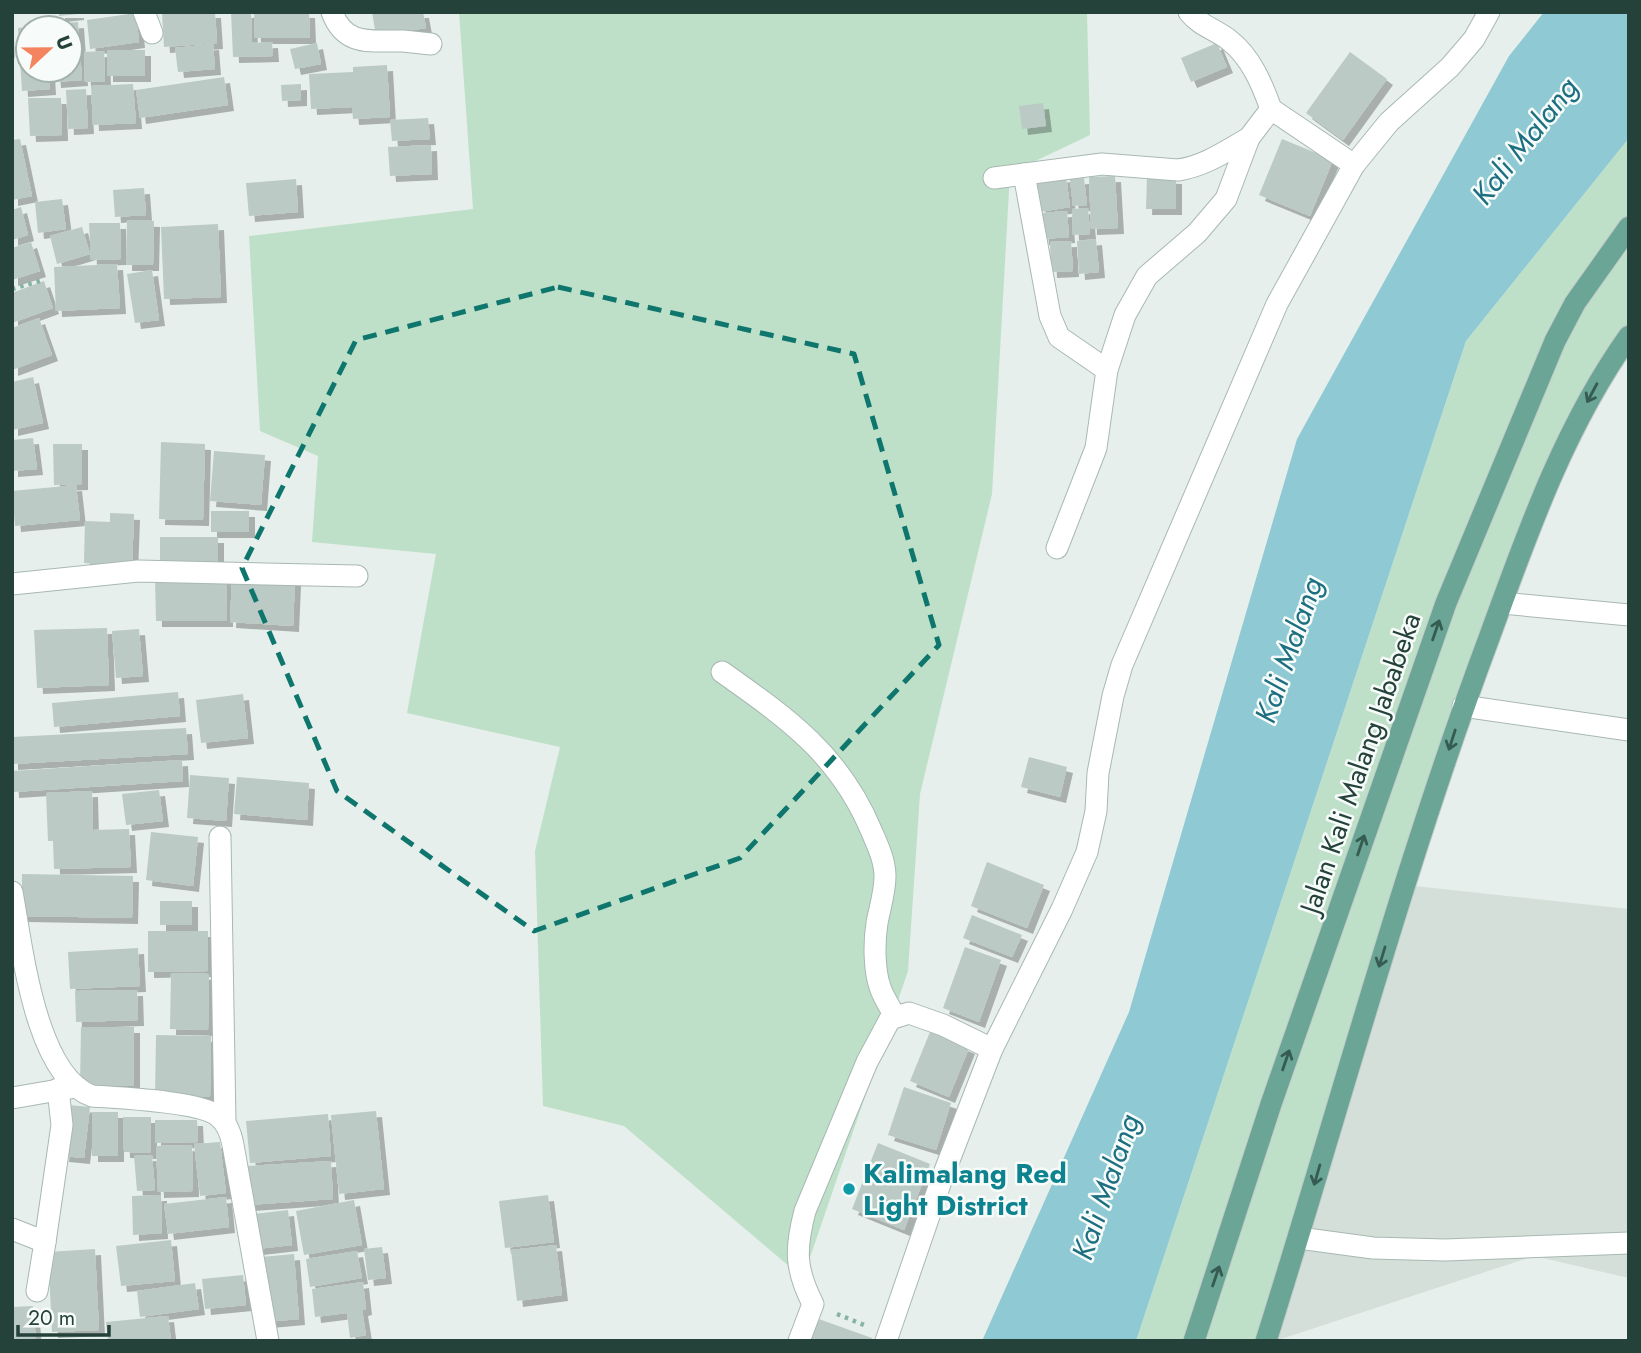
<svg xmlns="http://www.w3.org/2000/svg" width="1641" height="1353" font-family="Jost,sans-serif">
  <defs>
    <filter id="shadow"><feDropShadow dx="6" dy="6" stdDeviation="0" flood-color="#0004"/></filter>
  </defs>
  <rect width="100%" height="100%" fill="#e6efeb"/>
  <polygon fill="#d4dfda" points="1405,885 1629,909 1629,1278 1534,1256 1275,1341"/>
  <g fill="#bfe0c8">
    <polygon points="459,12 1087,12 1090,135 1010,173 992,494 920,794 908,971 803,1278 624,1126 543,1106 535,851 560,747 407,713 436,554 312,542 318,456 260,431 249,236 473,209"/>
    <polygon points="1629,138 1629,336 1595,387 1496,617 1267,1341 1136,1341 1466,341"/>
  </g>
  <polygon fill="#8ec9d4" points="1544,12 1629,12 1629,138 1466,341 1136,1341 982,1341 1129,1012 1297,439 1509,56"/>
  <g fill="#bbcac4" filter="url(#shadow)">
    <polygon points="59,12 78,12 78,14 59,16"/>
    <polygon points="162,12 215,12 217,43 164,47"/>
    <polygon points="231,12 251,12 252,43 272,42 273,56 233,57"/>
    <polygon points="254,12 309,12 310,38 255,38"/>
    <polygon points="372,12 423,12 426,28 376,36"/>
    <polygon points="136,13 139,42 90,49 87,20"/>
    <polygon points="78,22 82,80 55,82 54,70 70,70 70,28 50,28 50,24"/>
    <polygon points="28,27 28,70 49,70 50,89 22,91 18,28"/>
    <polygon points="12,37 14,37 15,58 12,58"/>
    <polygon points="317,43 321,64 295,69 290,49"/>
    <polygon points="1217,43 1227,67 1191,82 1181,58"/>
    <polygon points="213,44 215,69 178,72 175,48"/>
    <rect x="107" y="50" width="38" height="26"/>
    <polygon points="104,51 105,82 85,82 84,52"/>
    <polygon points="1350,52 1387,79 1343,140 1306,113"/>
    <polygon points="387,65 390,117 353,119 352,107 311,109 309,74 353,72 353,67"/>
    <polygon points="224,77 228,105 140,118 136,90"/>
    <polygon points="133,84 136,123 93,125 91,86"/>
    <polygon points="301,84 301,100 282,101 281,85"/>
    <polygon points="86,89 88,128 68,129 66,90"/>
    <polygon points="28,98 61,98 62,135 30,136"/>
    <polygon points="1043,103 1046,126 1022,129 1019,106"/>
    <polygon points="428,118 430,139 392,141 390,120"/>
    <polygon points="20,139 32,196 12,200 12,140"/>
    <polygon points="1282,139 1333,160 1310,216 1259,195"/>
    <polygon points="431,145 432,174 390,176 388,147"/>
    <polygon points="1066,176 1070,207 1040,212 1036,180"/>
    <polygon points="1115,176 1118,228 1091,229 1089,177"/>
    <polygon points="1147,177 1176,178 1176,209 1146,209"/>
    <polygon points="1084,178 1087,205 1073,206 1070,179"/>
    <polygon points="296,179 298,212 249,216 246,183"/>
    <polygon points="144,188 146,215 115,217 113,190"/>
    <polygon points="62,199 66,229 38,233 35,202"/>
    <polygon points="21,207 28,235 12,240 12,210"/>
    <polygon points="1088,208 1090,234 1073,235 1072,209"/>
    <polygon points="1067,211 1069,237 1043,239 1041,213"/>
    <polygon points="127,220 154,221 153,265 126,265"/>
    <polygon points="89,223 120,223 121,259 91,260"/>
    <polygon points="218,224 221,297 164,299 161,227"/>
    <polygon points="82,227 90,254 57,264 50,236"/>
    <polygon points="1096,239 1099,272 1079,274 1077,241"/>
    <polygon points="1071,241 1073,271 1051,272 1050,242"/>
    <polygon points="31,242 40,271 12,280 12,248"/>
    <polygon points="117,264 120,308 56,311 54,267"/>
    <polygon points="152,270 159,320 135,323 127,274"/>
    <polygon points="44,281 53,308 12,323 12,293"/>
    <polygon points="39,318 52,355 12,370 12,328"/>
    <polygon points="33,377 43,423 12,430 12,382"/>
    <polygon points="33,438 37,469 12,471 12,440"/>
    <polygon points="161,442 205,444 203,520 159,519"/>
    <polygon points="53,444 82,444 82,484 54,485"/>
    <polygon points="214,451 265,455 261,505 210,501"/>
    <polygon points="76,485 80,520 15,526 12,491"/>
    <rect x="211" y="511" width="38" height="21"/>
    <polygon points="110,513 134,514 132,567 84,563 85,521 110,522"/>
    <rect x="160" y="537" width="58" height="30"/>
    <polygon points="155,576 227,576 227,621 156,621"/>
    <polygon points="232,577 295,580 293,626 230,622"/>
    <polygon points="107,628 109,685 37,688 34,630"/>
    <polygon points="139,629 143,676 116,678 112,631"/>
    <polygon points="178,692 180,716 54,727 52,703"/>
    <polygon points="243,694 248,738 201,743 196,700"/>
    <polygon points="186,728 188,754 12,764 12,737"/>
    <polygon points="1029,757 1067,767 1060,797 1021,787"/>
    <polygon points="182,760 183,781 13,792 12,771"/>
    <polygon points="190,775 229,778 226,821 187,818"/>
    <polygon points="237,777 309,783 307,820 234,814"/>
    <polygon points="159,790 163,821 126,825 122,794"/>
    <polygon points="92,791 93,830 129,829 131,867 54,869 53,841 48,841 46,793"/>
    <polygon points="151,832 198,837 193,886 146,880"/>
    <polygon points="987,862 1044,885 1027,928 971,906"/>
    <polygon points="22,874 133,876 132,918 22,916"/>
    <rect x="160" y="901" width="32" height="24"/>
    <polygon points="972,915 1022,935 1012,957 963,938"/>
    <polygon points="148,931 208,931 208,971 148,972"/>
    <polygon points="965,947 1001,960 979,1022 943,1008"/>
    <polygon points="138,948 140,986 70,989 68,952"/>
    <polygon points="171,973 209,974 208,1030 170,1029"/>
    <polygon points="137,990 138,1020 76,1022 75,991"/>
    <polygon points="81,1027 134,1027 134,1086 80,1086"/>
    <polygon points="930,1032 969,1048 949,1097 910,1081"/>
    <polygon points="156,1035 211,1036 210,1097 155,1097"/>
    <polygon points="904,1087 951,1103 936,1150 888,1135"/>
    <polygon points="68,1105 90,1107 84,1158 63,1156"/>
    <polygon points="376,1111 384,1189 339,1194 331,1115"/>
    <rect x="92" y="1112" width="26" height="44"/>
    <polygon points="328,1114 331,1156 250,1163 246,1121"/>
    <polygon points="123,1117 151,1117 151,1153 124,1152"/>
    <polygon points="155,1120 197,1120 198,1142 155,1143"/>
    <polygon points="220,1142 226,1193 200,1196 194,1144"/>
    <polygon points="878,1143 930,1164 904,1230 852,1209"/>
    <polygon points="192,1145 193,1191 158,1192 156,1146"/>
    <polygon points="152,1155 155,1190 137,1191 134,1156"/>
    <polygon points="331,1161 333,1199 248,1205 246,1166"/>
    <polygon points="161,1195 162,1233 133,1235 132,1196"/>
    <polygon points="548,1195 554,1242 505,1248 499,1201"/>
    <polygon points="226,1197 229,1227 168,1234 164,1204"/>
    <polygon points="354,1200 362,1245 304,1255 296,1211"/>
    <polygon points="288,1210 292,1245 257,1249 254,1214"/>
    <polygon points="171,1240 175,1281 121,1286 116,1246"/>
    <polygon points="556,1245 562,1295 517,1301 511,1250"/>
    <polygon points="382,1247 386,1278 368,1280 364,1249"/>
    <polygon points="95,1249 99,1330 52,1332 48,1252"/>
    <polygon points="357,1251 362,1278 310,1287 306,1259"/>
    <polygon points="294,1254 299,1319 266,1322 261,1257"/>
    <polygon points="243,1275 246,1305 205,1309 202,1279"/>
    <polygon points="363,1282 366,1309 362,1310 366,1335 350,1338 347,1313 315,1317 312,1289"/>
    <polygon points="195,1283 199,1309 140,1317 137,1291"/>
    <polygon points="33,1306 36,1341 12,1341 12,1307"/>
    <polygon points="168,1316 171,1341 108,1341 106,1322"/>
    <polygon points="813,1317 872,1338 871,1341 805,1341"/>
  </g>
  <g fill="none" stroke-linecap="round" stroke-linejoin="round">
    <g stroke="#a8b8b2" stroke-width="23">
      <g id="minor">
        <polyline points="144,12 152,33"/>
        <path d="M332 12C345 48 373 40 403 41 412 42 422 43 431 44"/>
        <path d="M1189 12C1200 26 1215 29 1229 40 1251 57 1262 84 1271 109"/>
        <polyline points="1024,174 1050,316 1059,337 1107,370"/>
        <path d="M994 178 1102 164 1178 170C1205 166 1226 151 1249 138"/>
        <polyline points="1057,548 1096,448 1107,370 1125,315 1147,276 1197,233 1226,199 1249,138 1271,109 1354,165"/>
        <polyline points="12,584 138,571 357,576"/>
        <polyline points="1502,603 1629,615"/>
        <path d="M722 672C787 718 839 754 871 830 877 844 885 860 885 876 885 892 880 907 877 923 874 942 874 970 880 987 883 997 890 1007 895 1016"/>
        <polyline points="1463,706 1629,730"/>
        <polyline points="220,837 225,1123"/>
        <path d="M12 892C22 946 35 1075 92 1096 119 1098 199 1101 218 1116 227 1123 231 1134 233 1145L268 1341"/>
        <polyline points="12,1098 70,1088"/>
        <polyline points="12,1229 45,1242 62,1125 58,1089"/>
        <polyline points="1299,1238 1373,1248 1445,1250 1629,1243"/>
        <polyline points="37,1291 45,1242"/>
        <path d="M799 1341 813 1304C795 1269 795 1249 805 1211L867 1062 890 1019 909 1013 943 1025 992 1049"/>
        <polyline points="886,1341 941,1181 992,1049 1062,909 1087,852 1096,811 1098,773 1113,696 1122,665 1277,304 1354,165 1389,122 1450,67 1474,39 1489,12"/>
      </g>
    </g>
    <g stroke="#c2cac8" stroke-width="23">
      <g id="major">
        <polyline points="1194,1341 1271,1104 1446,603 1555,341 1575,303 1629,227"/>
        <path d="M1266 1341C1340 1106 1403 868 1489 638 1527 534 1564 427 1629 336"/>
      </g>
    </g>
    <g stroke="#86b3a5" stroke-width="4.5" stroke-dasharray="3.5 5" stroke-linecap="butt">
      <polyline points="12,289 40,281"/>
      <polyline points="837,1314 864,1325"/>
    </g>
    <use href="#minor" stroke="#fff" stroke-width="21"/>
    <use href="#major" stroke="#6aa596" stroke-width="21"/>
  </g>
  <defs><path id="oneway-shaft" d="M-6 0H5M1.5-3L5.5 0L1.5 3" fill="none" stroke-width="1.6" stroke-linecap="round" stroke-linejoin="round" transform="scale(1.75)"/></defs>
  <g stroke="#365b51">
    <use href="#oneway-shaft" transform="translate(1592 393) rotate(118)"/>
    <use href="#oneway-shaft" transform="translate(1436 630) rotate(-71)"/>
    <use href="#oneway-shaft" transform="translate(1452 740) rotate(108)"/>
    <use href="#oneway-shaft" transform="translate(1361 845) rotate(-71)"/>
    <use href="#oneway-shaft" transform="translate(1382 957) rotate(107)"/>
    <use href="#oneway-shaft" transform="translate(1286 1060) rotate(-71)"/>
    <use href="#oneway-shaft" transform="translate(1317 1175) rotate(106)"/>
    <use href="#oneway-shaft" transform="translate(1216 1276) rotate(-71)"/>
  </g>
  <path fill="none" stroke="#0f766e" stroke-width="5" stroke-dasharray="14 9" stroke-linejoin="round" d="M558 287 854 354 939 645 740 858 534 931 337 791 242 568 356 340Z"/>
  <circle fill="#0f9aa8" stroke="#f7fbf9" stroke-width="2.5" cx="849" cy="1189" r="7"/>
  <g text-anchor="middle" stroke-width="5" stroke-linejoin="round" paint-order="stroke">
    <g font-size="28" fill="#24423a" stroke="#f7fbf9">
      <text transform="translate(1360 763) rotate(-71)" y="10">Jalan Kali Malang Jababeka</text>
    </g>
    <g font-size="28" font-weight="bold" fill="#0d838f" stroke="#f7fbf9" text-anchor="start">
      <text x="863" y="1183">Kalimalang Red<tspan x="863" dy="32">Light District</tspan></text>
    </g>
    <g font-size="30" font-style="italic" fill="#1c6f80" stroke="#f7fbf9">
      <text transform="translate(1525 141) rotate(-52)" y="10">Kali Malang</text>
      <text transform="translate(1289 650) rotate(-71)" y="10">Kali Malang</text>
      <text transform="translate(1106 1187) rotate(-71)" y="10">Kali Malang</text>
    </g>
  </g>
  <rect width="1641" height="1353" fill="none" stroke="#24423a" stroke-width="28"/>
  <g transform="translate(49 49) rotate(68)"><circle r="33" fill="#f7fbf9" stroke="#a3b1ad" stroke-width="2"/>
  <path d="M0-5L12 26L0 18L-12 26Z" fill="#f4845f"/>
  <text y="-10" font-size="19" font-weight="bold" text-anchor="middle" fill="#24423a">U</text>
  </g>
  <path d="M18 1325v10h91v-10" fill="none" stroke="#24423a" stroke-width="3.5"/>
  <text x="28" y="1325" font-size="21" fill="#24423a" stroke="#f7fbf9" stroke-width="5" paint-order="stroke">20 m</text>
</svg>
